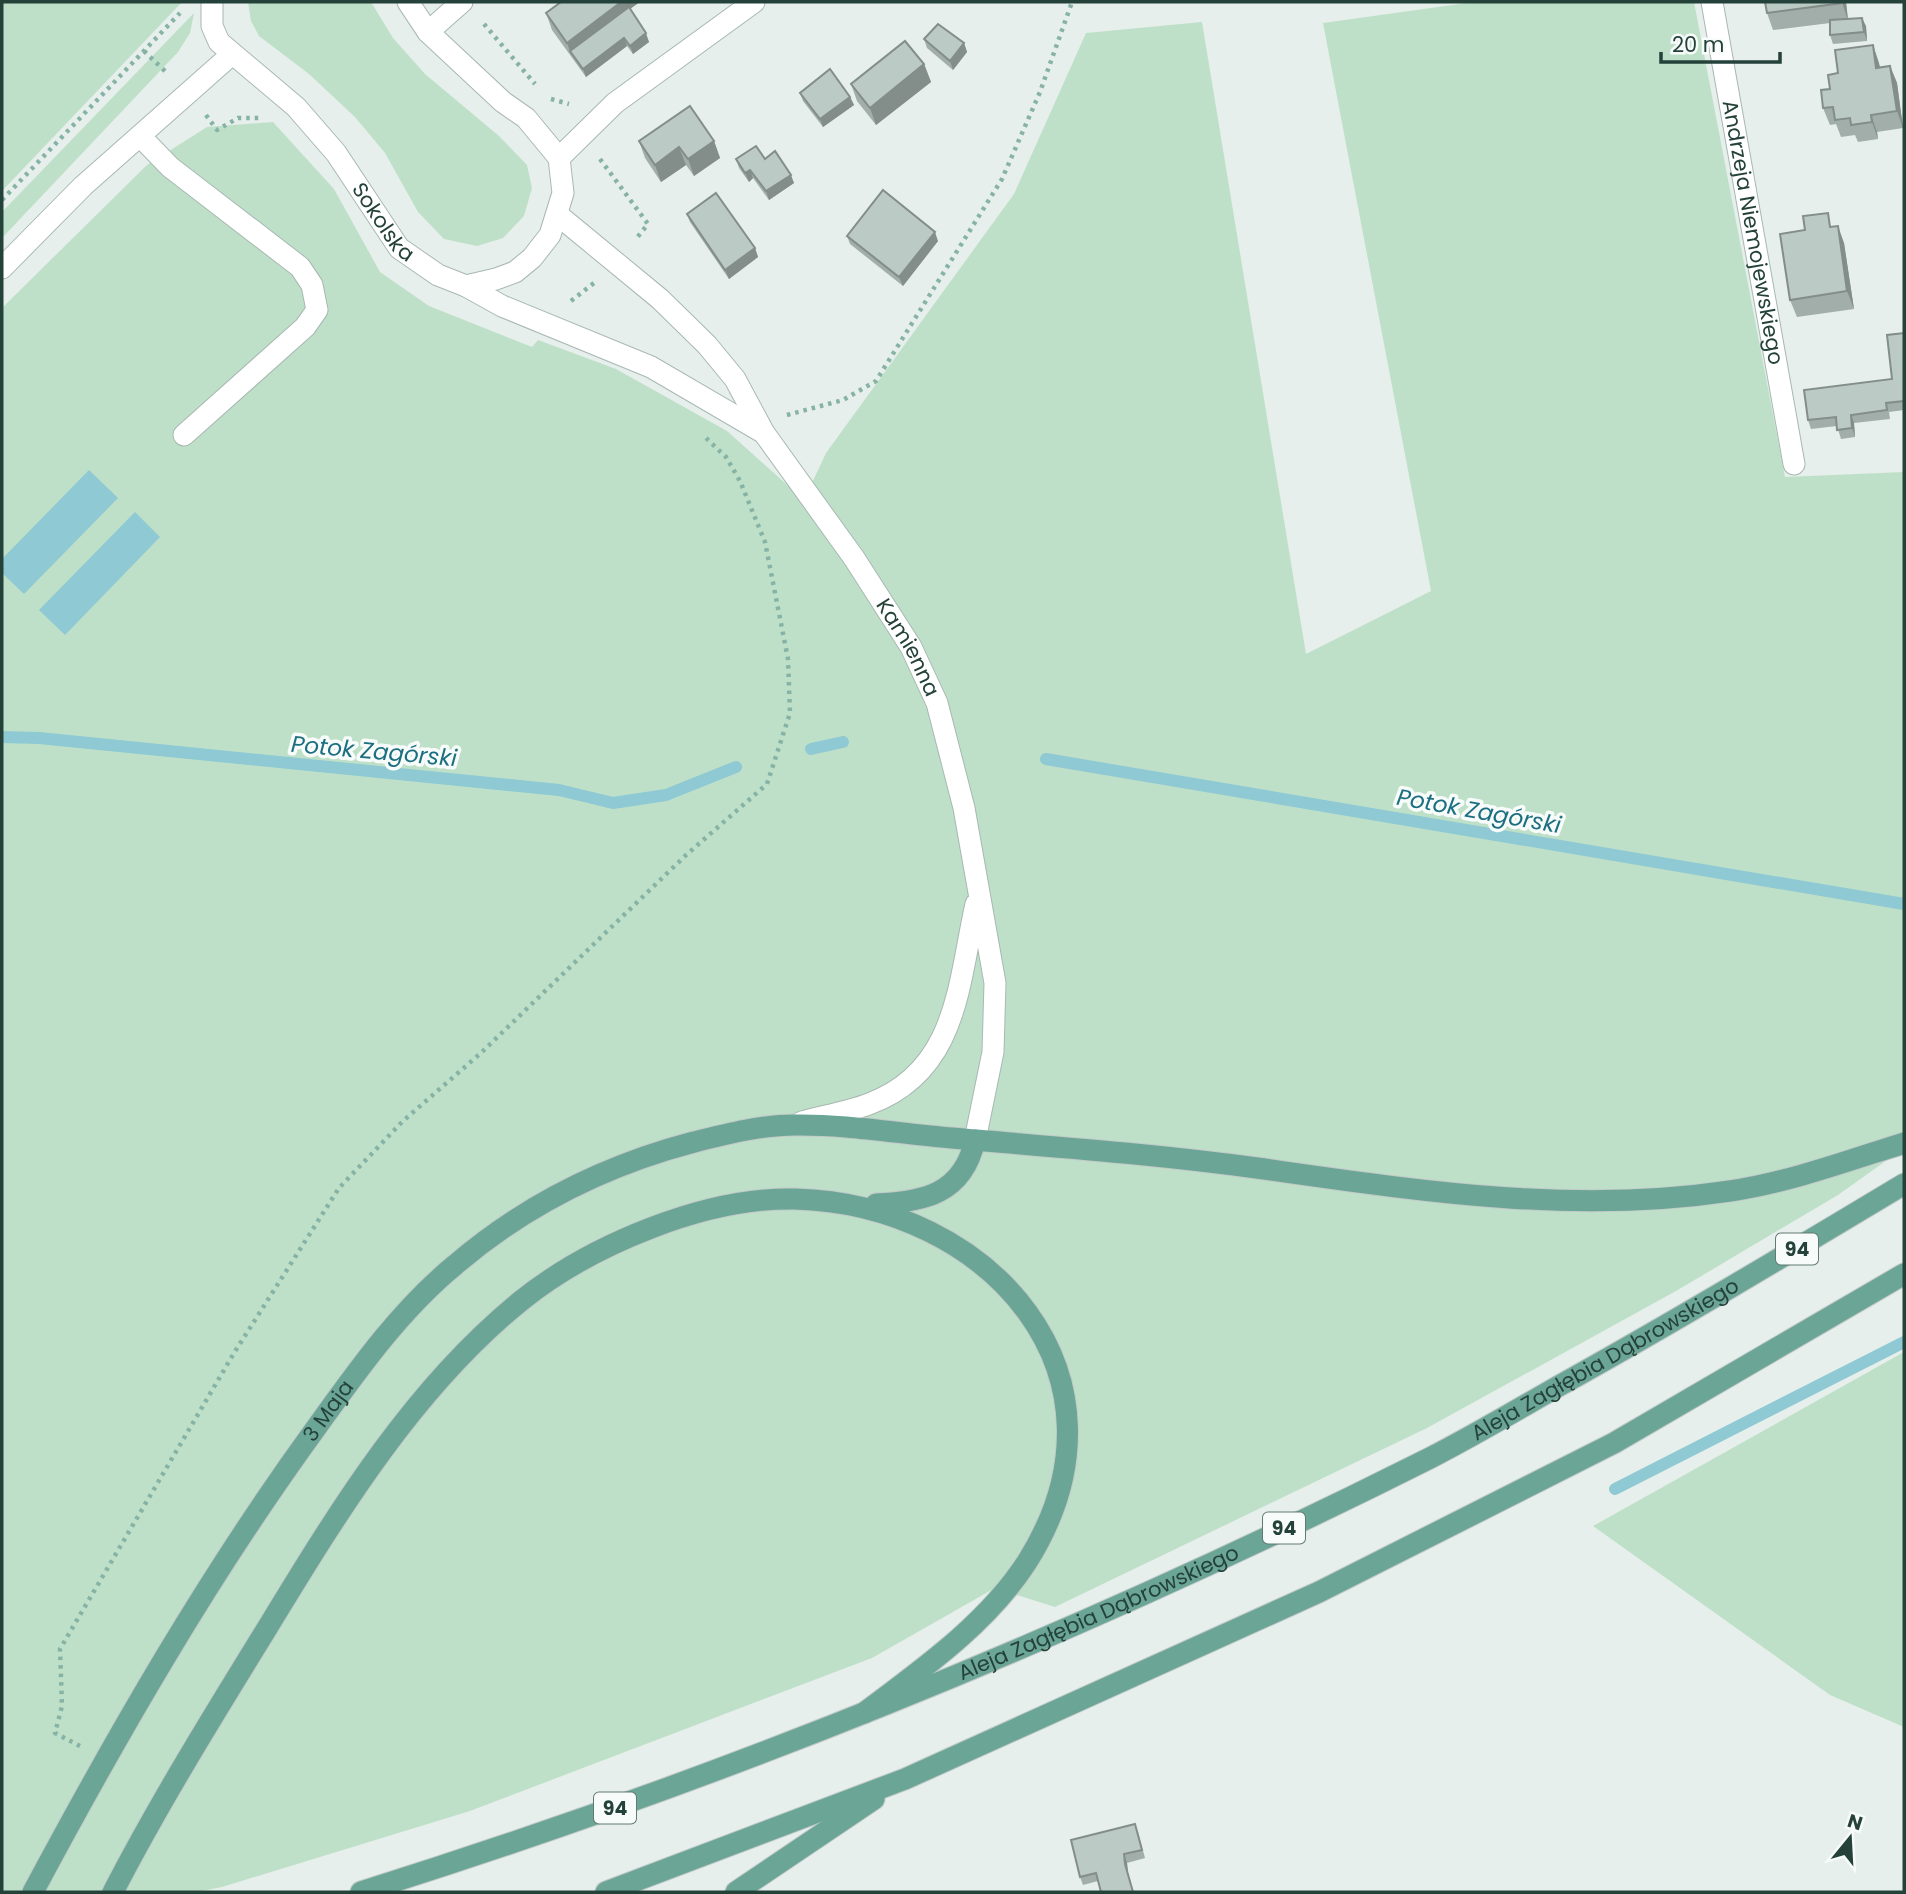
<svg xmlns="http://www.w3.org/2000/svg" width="1906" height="1894" font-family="Poppins,sans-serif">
  <rect width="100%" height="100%" fill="#e6efeb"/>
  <g fill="#bfe0c8">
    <polygon points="2,2 182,2 2,191"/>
    <polygon points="248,2 371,2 393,38 425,74 499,136 527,165 532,188 524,216 503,238 477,246 444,239 418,212 385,153 355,117 309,74 259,36 251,21"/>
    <polygon points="1474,2 1694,2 1785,477 1904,472 1904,1148 1838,1195 1676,1291 1427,1428 1055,1607 995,1588 872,1658 470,1811 222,1887 196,1892 2,1892 2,308 147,165 207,127 273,122 334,189 380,272 429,306 532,347 538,340 616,369 727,431 804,500 826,453 1014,194 1086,33 1202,22 1306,654 1431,591 1323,23"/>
    <polygon points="194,13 190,33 178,52 2,238 2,212"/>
    <polygon points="1904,1352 1904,1727 1830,1695 1593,1526"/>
  </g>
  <g fill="#8ec9d4">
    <polygon points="89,470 118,498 24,594 2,573 2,559"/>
    <polygon points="135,512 160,537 65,635 39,610"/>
  </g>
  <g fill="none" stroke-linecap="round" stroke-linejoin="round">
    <g stroke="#8ec9d4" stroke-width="12">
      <polyline points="2,737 39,738 559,790 613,803 666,795 736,767"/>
      <polyline points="811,749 843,742"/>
      <polyline points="1046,759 1904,904"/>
      <polyline points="1615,1489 1904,1342"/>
    </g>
    <g stroke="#a8b8b2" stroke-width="23">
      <g id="minor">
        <path id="s1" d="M212 2V26L219 42 296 107 336 153 399 248 438 275 466 286 496 279 515 272 532 258 550 235 563 193 559 158 526 118 503 102 428 32 408 2"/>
        <path id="s2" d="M1712 2 1794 464"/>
        <polyline points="428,32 462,2"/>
        <polyline points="141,137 170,167 300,267 312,285 317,310 305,327 184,435"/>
        <polyline points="559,158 615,103 754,2"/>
        <path id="s3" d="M558 215 660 299 707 345 735 379 764 433 854 558 911 647 937 703 964 808 995 983 993 1052 975 1140"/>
        <polyline points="2,268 83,186 231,55"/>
        <polyline points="466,286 502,306 651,367 764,433"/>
        <path d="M802 1122C824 1116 847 1112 869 1104 958 1071 958 984 976 904"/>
      </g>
    </g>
    <g stroke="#c2cac8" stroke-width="23">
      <g id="major">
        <path d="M876 1204C924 1202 963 1194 975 1140"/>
        <path id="s4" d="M33 1892C118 1733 209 1575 316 1428 357 1371 400 1310 455 1265 525 1205 606 1165 694 1142 726 1134 761 1125 795 1125 846 1124 901 1134 952 1138 1054 1147 1155 1154 1257 1168 1414 1190 1571 1215 1730 1191 1790 1182 1847 1161 1904 1143"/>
        <path d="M113 1892C159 1803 213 1716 266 1630 338 1512 413 1388 522 1300 591 1245 705 1197 795 1199 989 1204 1144 1376 1027 1562 987 1624 921 1670 864 1713"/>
        <path id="s5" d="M361 1892C728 1777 1086 1631 1430 1458 1473 1436 1515 1411 1557 1387 1674 1322 1789 1253 1904 1184"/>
        <polyline points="606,1892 905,1779 1319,1592 1614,1443 1904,1274"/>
        <polyline points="736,1892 874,1799"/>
      </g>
    </g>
    <g stroke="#86b3a5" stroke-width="4.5" stroke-dasharray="3.5 5" stroke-linecap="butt">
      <polyline points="484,24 535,84"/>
      <polyline points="144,51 167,73"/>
      <polyline points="551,99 569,104"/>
      <polyline points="206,115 217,130 238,118 260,118"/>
      <polyline points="600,159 648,224 636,239"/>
      <polyline points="2,200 180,13"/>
      <polyline points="571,301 594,283"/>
      <polyline points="787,415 843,400 876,381 1002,179 1040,92 1072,2"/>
      <polyline points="80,1746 55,1733 62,1706 60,1649 234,1353 339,1188 403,1121 482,1052 685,856 767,784 790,713 788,659 765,542 740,481 726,457 706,438"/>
    </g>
    <use href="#minor" stroke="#fff" stroke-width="21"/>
    <use href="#major" stroke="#6aa596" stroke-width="21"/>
  </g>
  <g fill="#a1aea9">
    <polygon points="1765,2 1851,2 1846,2 1848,19 1866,26 1867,41 1833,44 1830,35 1830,23 1773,30 1767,13"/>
    <polygon points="631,9 649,42 633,54 627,46 586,77 552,30 546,13"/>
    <polygon points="924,39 964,43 967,52 953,70 927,48"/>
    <polygon points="1873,45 1880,67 1890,66 1897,83 1903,128 1877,132 1878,139 1858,142 1855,135 1841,137 1836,124 1830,125 1823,108 1830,89 1838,73"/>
    <polygon points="924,64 931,82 876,125 857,101 851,84"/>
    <polygon points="800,93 850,97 854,105 823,127 803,101"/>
    <polygon points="639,141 714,141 720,158 694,176 686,165 661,182 645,158"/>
    <polygon points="736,159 765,159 794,183 769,200 753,178 749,182 739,168"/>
    <polygon points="687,214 755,248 758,257 729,279 690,222"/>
    <polygon points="1832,226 1844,243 1854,309 1797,317 1790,300"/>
    <polygon points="847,236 938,241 903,286 850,244"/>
    <polygon points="1904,333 1904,410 1889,412 1890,419 1854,423 1855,437 1841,439 1837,426 1811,429 1808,420 1892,379"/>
    <polygon points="1138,1832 1145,1858 1127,1863 1128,1873 1083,1885 1080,1877"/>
  </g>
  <g fill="#838d89">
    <polygon points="621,2 640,2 570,51 567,43"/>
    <polygon points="1842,2 1846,2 1848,21"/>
    <polygon points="1862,18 1866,26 1867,41 1864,32"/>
    <polygon points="646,33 649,42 633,54 630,46"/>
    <polygon points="624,38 627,46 586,77 583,69"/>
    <polygon points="964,43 967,52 953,70 950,61"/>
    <polygon points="1873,45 1879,63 1883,85 1876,68"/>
    <polygon points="924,64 931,82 876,125 870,108"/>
    <polygon points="1890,66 1897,83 1903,128 1897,111"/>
    <polygon points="850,97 854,105 823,127 820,119"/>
    <polygon points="1871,115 1877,132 1878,139 1872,122"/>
    <polygon points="714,141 720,158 694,176 688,159"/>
    <polygon points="679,147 686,165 661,182 655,165"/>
    <polygon points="750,170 753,178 749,182 745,173"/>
    <polygon points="791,175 794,183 769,200 766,191"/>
    <polygon points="1838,226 1844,243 1854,309 1847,291"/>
    <polygon points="935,232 938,241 903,286 899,277"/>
    <polygon points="755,248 758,257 729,279 725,270"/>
    <polygon points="1851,415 1854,423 1855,437 1852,428"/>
    <polygon points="1124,1854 1127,1863 1128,1873 1125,1864"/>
  </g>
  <g fill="#bbcac4" stroke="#838d89" stroke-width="2">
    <polygon points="561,2 621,2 567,43 546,13"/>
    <polygon points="1765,2 1842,2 1842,3 1767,13"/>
    <polygon points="629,7 646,33 630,46 624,38 583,69 570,51"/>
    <polygon points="1862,18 1864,32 1830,35 1830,20"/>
    <polygon points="938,24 964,43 950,61 924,39"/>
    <polygon points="905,41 924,64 870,108 851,84"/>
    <polygon points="1873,45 1876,68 1890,66 1897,111 1871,115 1872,122 1851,125 1850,118 1835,120 1833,107 1823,108 1821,90 1830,89 1828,75 1838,73 1835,50"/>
    <polygon points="830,69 850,97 820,119 800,93"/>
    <polygon points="690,106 714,141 688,159 679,147 655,165 639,141"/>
    <polygon points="756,146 765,159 775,151 791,175 766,191 750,170 745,173 736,159"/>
    <polygon points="883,190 935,232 899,277 847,236"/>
    <polygon points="716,193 755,248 725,270 687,214"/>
    <polygon points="1828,213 1830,227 1838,226 1847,291 1790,300 1780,234 1805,230 1803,216"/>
    <polygon points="1904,333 1904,401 1886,403 1887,410 1851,415 1852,428 1837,430 1836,417 1808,420 1804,390 1892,379 1887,335"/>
    <polygon points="1135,1824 1142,1850 1124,1854 1125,1864 1133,1892 1101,1892 1096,1873 1080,1877 1071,1840"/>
  </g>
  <g text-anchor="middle" stroke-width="7" stroke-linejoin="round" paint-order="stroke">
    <g fill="#f7fbf9" stroke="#637a73" stroke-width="2">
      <rect x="1776" y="1233.5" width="42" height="31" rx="5"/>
      <rect x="1263" y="1512.5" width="42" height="31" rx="5"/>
      <rect x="594" y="1792.5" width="42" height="31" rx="5"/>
    </g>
    <g font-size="19" font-weight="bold" fill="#24423a">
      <text x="1797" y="1256">94</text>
      <text x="1284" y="1535">94</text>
      <text x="615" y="1815">94</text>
    </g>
    <g font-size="21" fill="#24423a" stroke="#f7fbf9">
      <text dy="7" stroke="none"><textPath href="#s1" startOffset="287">Sokolska</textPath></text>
      <text dy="7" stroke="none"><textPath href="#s2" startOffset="234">Andrzeja Niemojewskiego</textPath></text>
      <text dy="7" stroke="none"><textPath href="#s3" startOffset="562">Kamienna</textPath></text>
      <text dy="7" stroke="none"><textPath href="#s5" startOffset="1356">Aleja Zagłębia Dąbrowskiego</textPath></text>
      <text dy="7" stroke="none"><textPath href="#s4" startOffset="565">3 Maja</textPath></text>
      <text dy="7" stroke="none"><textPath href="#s5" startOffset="789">Aleja Zagłębia Dąbrowskiego</textPath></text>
    </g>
    <g font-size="23" font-style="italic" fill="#1c6f80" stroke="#f7fbf9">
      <text transform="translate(374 751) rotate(5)" y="8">Potok Zagórski</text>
      <text transform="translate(1479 811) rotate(10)" y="8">Potok Zagórski</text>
    </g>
  </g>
  <rect width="1906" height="1894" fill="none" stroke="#24423a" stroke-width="7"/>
  <g transform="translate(1850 1838) rotate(18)" stroke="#f7fbf9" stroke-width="5" paint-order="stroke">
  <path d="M0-5L12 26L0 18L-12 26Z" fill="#24423a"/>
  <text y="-10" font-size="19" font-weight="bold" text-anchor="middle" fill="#24423a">N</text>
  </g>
  <path d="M1661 52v10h119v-10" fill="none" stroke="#24423a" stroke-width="3.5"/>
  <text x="1672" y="52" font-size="21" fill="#24423a" stroke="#f7fbf9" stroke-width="5" paint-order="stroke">20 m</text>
</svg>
